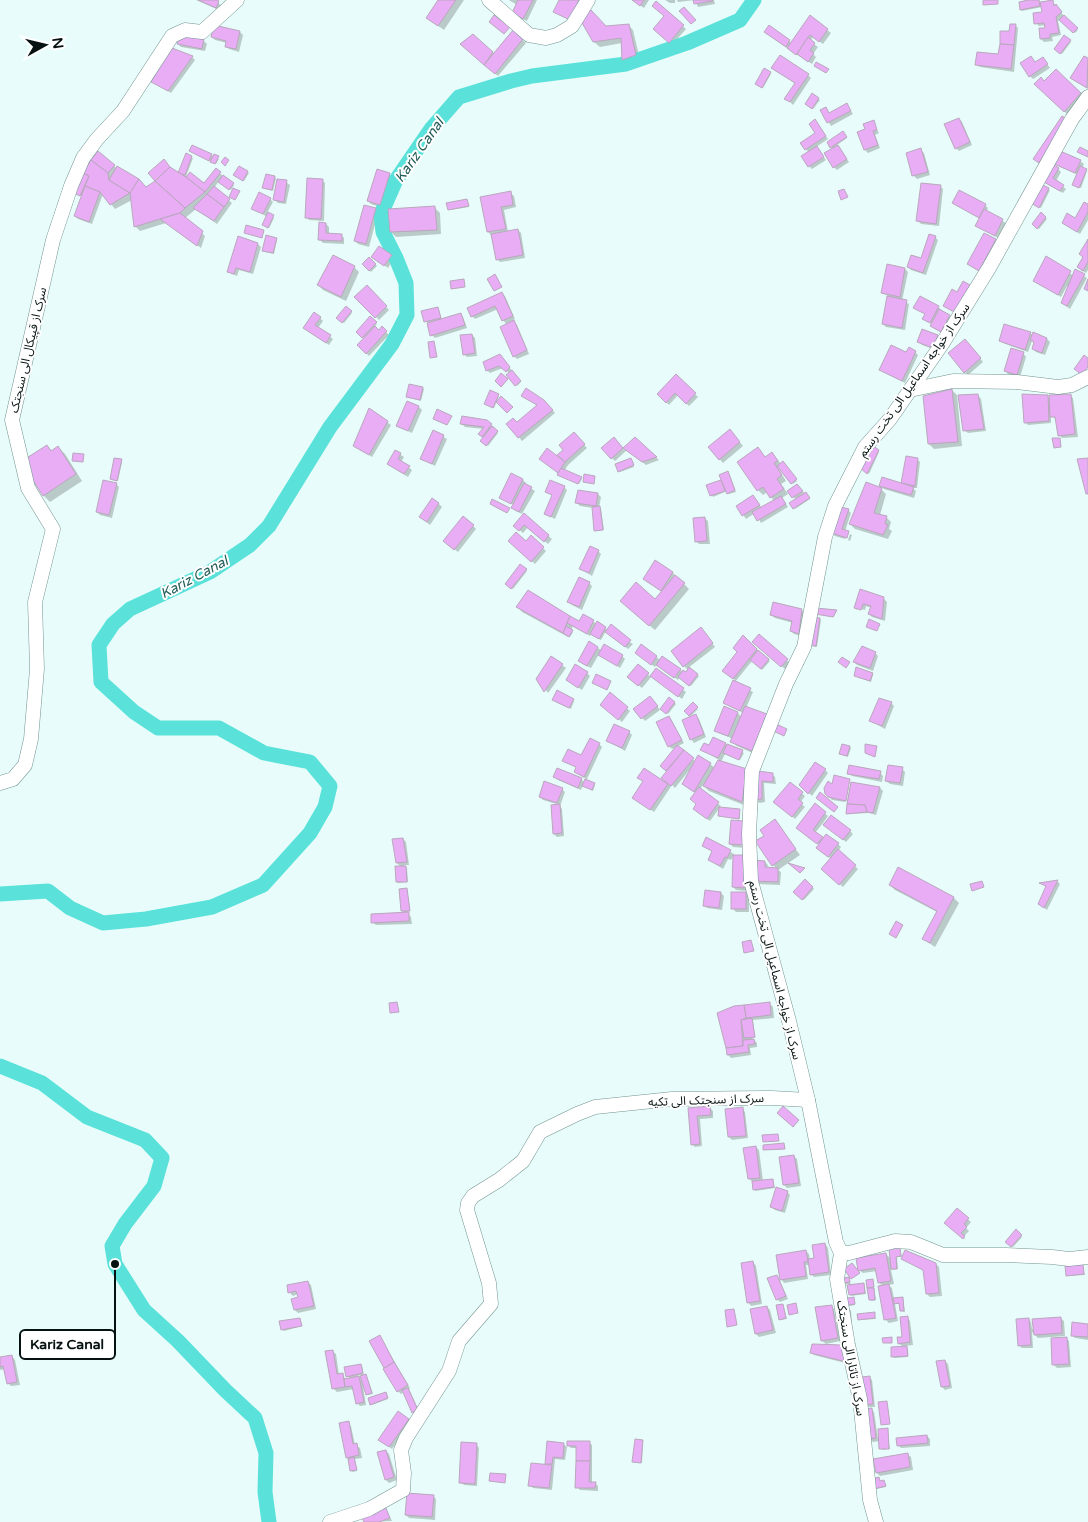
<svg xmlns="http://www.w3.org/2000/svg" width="1088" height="1522" font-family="'Varela Round','Noto Sans Arabic',sans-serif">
  <rect width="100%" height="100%" fill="#e8fdfb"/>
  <g fill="#0003">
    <polygon points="196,0 213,0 221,5 219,10"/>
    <polygon points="439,0 464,0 444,30 427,18"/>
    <polygon points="509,0 537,0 527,21 516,16 517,5"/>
    <polygon points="632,0 649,0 644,8"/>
    <polygon points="665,0 675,0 675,3 670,3"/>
    <polygon points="677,0 714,0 715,4 698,7 695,0 678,2"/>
    <polygon points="1035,0 1039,0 1040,3 1052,1 1064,16 1078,30 1075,33 1060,19 1058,21 1061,35 1052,37 1053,41 1044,42 1041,39 1046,29 1046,25 1039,26 1036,23 1044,13 1042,7 1022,11 1021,10 1020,3"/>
    <polygon points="657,3 686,29 672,45 654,29 665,16"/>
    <polygon points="810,17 831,33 823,44 813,37 810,41 818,47 813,54 816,57 812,64 791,51 767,33 769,27 792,43"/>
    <polygon points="628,25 633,30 640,60 628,64 623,60 622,43 600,47 594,42 606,27"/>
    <polygon points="1015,25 1018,28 1014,72 980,67 976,64 1000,56"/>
    <polygon points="240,32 243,35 239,52 229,49 226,46 227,43 215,40 212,37"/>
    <polygon points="513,32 526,43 498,76 465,47 473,35 494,54"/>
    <polygon points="1065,37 1071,42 1062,54 1056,49"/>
    <polygon points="204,41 207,44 205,51 181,47 178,44"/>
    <polygon points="192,57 195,60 171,93 156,84"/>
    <polygon points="1031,57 1036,63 1045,61 1050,68 1033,79 1030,76"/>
    <polygon points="1084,57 1088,60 1088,89 1074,80"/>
    <polygon points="1056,71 1085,99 1069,116 1036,84 1045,83"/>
    <polygon points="770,73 771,74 763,88 757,85"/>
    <polygon points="808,75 811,78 793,105 786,98 796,83"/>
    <polygon points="812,95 820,100 813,109 806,104"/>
    <polygon points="846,104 853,114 831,126 822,111 826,109 830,114"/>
    <polygon points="959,119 962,122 972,145 959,151 956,148"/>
    <polygon points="815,121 828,139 816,147 826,160 812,169 809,166 809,153 806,149 817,134"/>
    <polygon points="873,122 879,133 875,135 880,148 868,153 865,150 859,133 867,130"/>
    <polygon points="843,132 847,138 837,145 849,162 837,170 834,167 833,149 831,147"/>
    <polygon points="920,150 924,153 930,175 917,179 914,176 907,154"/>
    <polygon points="192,152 211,155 219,159 216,164"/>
    <polygon points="1061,152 1080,161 1084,164 1082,168 1087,171 1081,188 1075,186 1078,175 1059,166 1056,163"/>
    <polygon points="186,155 193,158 185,179 205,184 216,170 234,185 231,190 219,181 214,188 232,203 217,224 196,209 185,218 205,236 201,248 166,223 140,231 135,226 132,200 115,209 103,194 92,224 78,219 75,216 83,197 76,194 84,174 114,166 146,189 170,168 179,174"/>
    <polygon points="239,168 249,173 244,181 236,176"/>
    <polygon points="1058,169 1061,172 1056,181 1066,189 1063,193 1047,184"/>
    <polygon points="389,174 392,177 383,208 371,204 368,201"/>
    <polygon points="275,177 276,178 273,191 265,189 264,188"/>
    <polygon points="322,180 325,183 324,221 309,220 306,217"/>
    <polygon points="286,182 290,185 286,204 278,203 275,200"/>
    <polygon points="1042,185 1050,190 1041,208 1034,204"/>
    <polygon points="940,186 943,189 939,226 921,224 918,221"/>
    <polygon points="510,193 514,196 516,207 504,210 508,232 518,230 521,233 525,258 500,262 497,259 491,235 488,232 482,198"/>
    <polygon points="270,199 273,202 267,213 274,218 269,228 265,226 267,217 253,208"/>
    <polygon points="467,201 469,207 450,210 449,209"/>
    <polygon points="953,203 985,205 988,208 986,212 1006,223 998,238 976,225 980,218"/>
    <polygon points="1088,206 1088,220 1080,234 1063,223 1076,219"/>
    <polygon points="435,208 440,213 441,234 396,237 391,232"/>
    <polygon points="375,209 378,213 369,247 358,244 355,241"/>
    <polygon points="1041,214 1047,219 1039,229 1033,224"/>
    <polygon points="326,224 329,227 329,235 341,235 344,238 344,244 323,243 320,240"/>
    <polygon points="935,237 938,240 926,275 911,270 908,267 921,260"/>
    <polygon points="276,239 277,240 274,254 265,252 264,250"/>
    <polygon points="995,240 998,243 982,273 968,264"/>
    <polygon points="1088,242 1088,270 1086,273 1081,270"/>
    <polygon points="258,244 261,247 253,274 239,270 237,276 232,274 229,271"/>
    <polygon points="379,247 394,259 388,268 376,259"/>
    <polygon points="369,258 377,266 371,272 363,264"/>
    <polygon points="1046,258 1074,276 1076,271 1087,278 1070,309 1062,303 1069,287 1067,286 1061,297 1034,281"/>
    <polygon points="354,267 359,272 346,301 323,290 318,285"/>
    <polygon points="905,269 908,272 902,301 909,304 905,330 886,327 883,324 888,296 882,293"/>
    <polygon points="367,287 389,310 379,320 356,297"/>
    <polygon points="502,293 505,296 515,319 513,320 517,325 529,354 517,359 514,356 507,325 503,320 498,309 475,319 472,316"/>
    <polygon points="346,307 352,313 344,323 338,318"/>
    <polygon points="938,307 952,319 944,334 935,329 932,326 933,325 924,319 926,315 915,308"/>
    <polygon points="438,309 442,320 460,314 463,317 467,328 435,338 432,335 428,322 425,322"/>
    <polygon points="320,318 323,321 318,328 333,339 329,345 308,331"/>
    <polygon points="370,318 377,324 374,327 379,332 382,328 389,335 369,356 359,345 365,339 358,332"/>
    <polygon points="1005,326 1047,339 1050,342 1045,355 1036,352 1033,349 1035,344 1032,341 1028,352 1003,343 1000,340"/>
    <polygon points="472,335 475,338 477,356 467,357 464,354"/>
    <polygon points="937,336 940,339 936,350 922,345 919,342"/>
    <polygon points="968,343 983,362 968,375 965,372"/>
    <polygon points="915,352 918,355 905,383 881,370 907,353"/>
    <polygon points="1023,353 1026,357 1020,377 1008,374 1005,371"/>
    <polygon points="503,359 521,382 517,386 508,375 510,374 503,368 490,373 487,370"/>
    <polygon points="676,376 698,397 689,406 678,395 669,405 659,394"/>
    <polygon points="423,388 424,389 421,401 407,397"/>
    <polygon points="952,390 957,395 962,446 934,449 929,444"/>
    <polygon points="498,395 499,396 494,408 487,405"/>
    <polygon points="978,395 981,399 986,431 968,433 964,430"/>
    <polygon points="1070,395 1073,398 1078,437 1062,438 1059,435 1056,419 1051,416 1051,423 1028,425 1025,422 1047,396 1051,400"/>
    <polygon points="526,398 547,404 555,413 522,441 508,424 517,424 538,406"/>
    <polygon points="419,407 422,410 412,433 401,428 398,425"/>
    <polygon points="370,410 391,425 372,457 355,446"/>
    <polygon points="486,421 495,428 494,429 498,433 488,446 482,441 484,438 480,434 484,429 465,427 462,424"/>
    <polygon points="434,432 447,439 435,466 422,459"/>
    <polygon points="574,433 587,448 568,465 564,471 581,478 582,479 579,484 560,475 559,473 544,462 557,457 564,450"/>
    <polygon points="733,434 743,446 723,463 710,448"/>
    <polygon points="635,439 659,460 646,465 627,450 615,461 612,458 617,442 624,450"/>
    <polygon points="47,446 52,451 58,447 65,454 82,481 50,502 43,495"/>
    <polygon points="758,448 766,458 772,453 781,464 784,464 797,481 793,484 779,467 778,468 786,481 781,484 788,494 782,498 788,507 761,523 755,513 746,519 738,507 753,497 762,508 774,501 767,492 763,495 758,490"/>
    <polygon points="878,451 879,452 869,474 862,468"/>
    <polygon points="396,452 404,457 401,462 412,470 408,477 392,467"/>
    <polygon points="907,458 917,459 920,462 917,488 912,488 916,491 914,498 884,489 880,486 902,485"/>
    <polygon points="121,461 122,462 118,481 112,480 111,479"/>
    <polygon points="632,461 634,467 620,472 619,471"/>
    <polygon points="729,474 736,492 729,494 727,491 713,497 708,486 723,480"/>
    <polygon points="512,475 523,480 526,483 525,485 535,491 522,514 552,539 548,544 528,527 523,533 515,526 524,515 516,511 513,508 514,505 501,498"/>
    <polygon points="116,484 119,487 112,518 100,515 97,512"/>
    <polygon points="797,485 810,499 795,509 796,500 789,491"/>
    <polygon points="564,487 567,490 555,519 545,514 553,496 547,492"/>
    <polygon points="881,489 886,494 880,515 886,517 891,522 889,529 892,531 888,539 855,529 850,524"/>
    <polygon points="598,494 601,497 599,508 601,509 604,530 597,531 593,508 580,506 577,503"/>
    <polygon points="439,504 442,507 430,525 420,517"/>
    <polygon points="848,510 851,513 845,531 847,532 845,539 835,536 832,533"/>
    <polygon points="704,518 708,521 710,544 699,544 696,541"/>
    <polygon points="473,526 476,529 458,552 448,544"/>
    <polygon points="850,534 852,535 850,541 848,540"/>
    <polygon points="531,537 546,551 535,564 510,541 526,543"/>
    <polygon points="598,551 601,554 592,576 581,569"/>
    <polygon points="655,561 673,573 689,589 655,630 626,606 655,601 663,592 647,582"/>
    <polygon points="520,566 527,571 513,589 506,584"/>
    <polygon points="589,583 592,586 582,610 572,605 569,602"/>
    <polygon points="861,591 883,598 887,602 885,621 872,617 869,614 872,608 866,606 865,610 857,608 857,610 855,608"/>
    <polygon points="518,607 580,622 583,616 633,644 628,649 606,631 601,640 591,634 590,636 573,626 571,630 573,632 570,637 568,636 568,637 522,612"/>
    <polygon points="801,610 805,613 802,636 794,634 791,631 793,623 775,618 771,615"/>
    <polygon points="836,611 834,617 817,614"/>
    <polygon points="820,619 821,620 817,647 811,646 810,645"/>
    <polygon points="704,632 715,647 688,668 699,676 691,686 680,677 678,680 657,664 655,667 640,656 642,645 660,660 686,673 688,670 684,666"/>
    <polygon points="759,636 790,663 785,669 757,645"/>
    <polygon points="743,637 770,661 762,670 752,661 735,682 753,692 746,708 766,715 757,755 737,746 732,742 733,739 719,733 715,730 725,708 738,713 741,717 743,713 724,702 735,680 727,673 739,652"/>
    <polygon points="598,648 602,651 622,656 625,659 620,668 599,654 591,668 583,664"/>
    <polygon points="875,653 878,656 873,671 857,665 854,662"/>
    <polygon points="552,658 566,668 548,693 538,679"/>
    <polygon points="638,666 651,677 656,670 686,692 682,699 652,676 642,688 629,677"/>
    <polygon points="587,673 590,676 582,690 567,680"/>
    <polygon points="872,674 873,675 871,682 855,676"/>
    <polygon points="610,694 630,711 622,722 605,708"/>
    <polygon points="669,698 676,704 668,714 662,709"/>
    <polygon points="573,700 574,701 571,709 555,701"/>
    <polygon points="653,700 660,710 645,721 635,709"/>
    <polygon points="891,703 894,706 885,729 871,721"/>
    <polygon points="693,704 698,709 691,716 686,711"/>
    <polygon points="696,716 699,719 706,737 694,743 691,739"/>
    <polygon points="669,717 684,743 678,746 696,762 710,764 715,768 719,760 702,749 709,746 725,744 744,753 740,760 725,754 721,762 746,770 746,806 709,791 703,785 700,789 721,806 710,821 697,812 696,793 683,784 692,769 691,768 675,788 672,785 654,812 637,800 644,782 639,778 645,769 669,785 663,778 668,771 662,766 677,747 672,749 669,746"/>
    <polygon points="629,732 632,735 625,751 608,741"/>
    <polygon points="599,744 602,747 586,781 595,785 593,791 583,785 581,790 558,780 555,777 581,779 585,783 586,779 575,772 577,768 564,761 582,757"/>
    <polygon points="850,747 851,748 848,757 840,754"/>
    <polygon points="902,769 905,772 903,786 890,784 886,781"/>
    <polygon points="825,770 828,773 812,796 800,785"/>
    <polygon points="759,773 772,774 775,777 776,784 764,783 765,802 759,803 756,800"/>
    <polygon points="849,773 880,773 883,776 882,782 852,776"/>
    <polygon points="835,777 850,781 849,781 845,802 832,800 826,793 833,786"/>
    <polygon points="851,782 853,784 880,788 883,791 876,815 869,813 847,814 849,803 847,803"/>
    <polygon points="790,783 805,796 800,803 805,807 795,819 778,805"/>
    <polygon points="562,789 565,792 560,806 562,809 564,836 557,837 554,834 552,806 560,805 543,800 540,797"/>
    <polygon points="815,805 828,816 823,823 825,824 850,831 853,834 846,842 823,823 815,833 823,840 838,844 841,847 838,851 858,869 843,887 823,869 831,859 820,851 820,845 801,830"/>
    <polygon points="740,810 740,819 720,816"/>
    <polygon points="732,821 745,848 733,847 730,844"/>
    <polygon points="775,821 800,855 778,870 781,872 780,885 757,884 765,862 768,865 767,869 777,869 773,865 765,836"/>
    <polygon points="403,839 406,842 409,865 404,865 407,868 408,882 398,883 397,882 401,867 397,863"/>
    <polygon points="707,839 734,854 731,860 728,859 723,869 709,860 713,852 703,846"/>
    <polygon points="746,857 747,891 736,890 733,887"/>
    <polygon points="898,869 954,898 959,903 935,947 923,939 937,912 895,890 890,885"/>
    <polygon points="805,880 814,889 804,900 795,892"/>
    <polygon points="1057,881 1060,884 1047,910 1039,904 1047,887 1042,884"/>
    <polygon points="407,889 410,911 407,912 411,917 412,924 376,925 372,922 405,914 402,911"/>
    <polygon points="721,893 724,896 722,910 707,908 704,905"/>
    <polygon points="746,893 749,896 749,912 736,912 733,909"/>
    <polygon points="770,1004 773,1007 774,1018 753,1020 755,1038 752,1038 757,1043 757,1047 750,1048 751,1055 731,1058 728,1055 744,1007"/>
    <polygon points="710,1108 713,1111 713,1118 700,1119 702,1146 695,1147 692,1144 689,1109"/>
    <polygon points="742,1109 745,1112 748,1138 732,1140 729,1137"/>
    <polygon points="784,1144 785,1149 764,1150"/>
    <polygon points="756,1147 759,1150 763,1181 772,1180 775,1188 755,1191 753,1182 749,1179"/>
    <polygon points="793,1156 797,1159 801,1186 787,1188 784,1185 780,1158"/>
    <polygon points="787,1192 790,1195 785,1213 775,1210 771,1207"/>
    <polygon points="957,1210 971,1222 966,1228 969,1231 963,1237 967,1241 949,1226"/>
    <polygon points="1016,1231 1022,1237 1013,1247 1007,1242"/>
    <polygon points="825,1244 828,1248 831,1275 814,1277 811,1274 810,1265 806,1265 808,1279 784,1283 781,1279 806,1251 809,1254 810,1260 815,1259"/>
    <polygon points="900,1249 902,1257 897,1257 898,1269 891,1270 894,1284 888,1285 892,1288 894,1299 903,1299 905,1312 901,1311 901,1304 895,1304 898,1321 889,1323 886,1320 879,1287 883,1286 879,1283 877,1271 863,1273 859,1270 886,1254 891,1259"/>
    <polygon points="903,1259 936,1264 939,1267 942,1296 930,1297 927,1294 924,1271"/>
    <polygon points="753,1262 756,1266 762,1304 751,1306 748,1302"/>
    <polygon points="1082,1265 1085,1275 1067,1276"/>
    <polygon points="776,1276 779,1279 788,1299 780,1302 777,1299"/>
    <polygon points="849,1278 851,1285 864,1284 866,1294 851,1296 848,1284 842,1285"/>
    <polygon points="873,1280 876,1300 871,1301 868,1281"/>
    <polygon points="308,1282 311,1285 316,1309 298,1313 295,1310 299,1298 298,1294 293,1296 290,1293"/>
    <polygon points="846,1292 848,1299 855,1300 855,1305 845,1307"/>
    <polygon points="783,1305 787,1319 781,1320 780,1319"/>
    <polygon points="831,1306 834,1309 840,1341 826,1344 822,1341"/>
    <polygon points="767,1307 770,1310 776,1333 759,1337 756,1334"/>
    <polygon points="845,1309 851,1310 852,1323 848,1323"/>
    <polygon points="874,1314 876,1319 859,1320"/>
    <polygon points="907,1317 910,1321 913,1345 905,1346 908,1349 908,1357 894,1358 893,1357 904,1348 899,1343 904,1338"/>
    <polygon points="1060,1318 1064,1321 1065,1336 1038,1338 1032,1332 1033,1348 1022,1348 1019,1345 1028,1319 1031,1322 1032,1329"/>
    <polygon points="300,1319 302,1326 284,1331 282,1329"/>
    <polygon points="1088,1325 1088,1340 1075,1338 1072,1335"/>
    <polygon points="380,1337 410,1388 409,1389 419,1411 415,1413 404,1392 401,1394 398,1391 371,1341"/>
    <polygon points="1066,1338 1069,1341 1071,1367 1057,1368 1054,1365"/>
    <polygon points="842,1346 849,1364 814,1355 811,1352"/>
    <polygon points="332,1351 336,1354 339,1375 342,1374 346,1380 350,1379 348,1376 361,1365 362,1366 364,1376 367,1377 373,1394 368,1395 361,1375 356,1376 362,1381 366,1405 360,1406 357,1403 354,1389 337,1392 334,1389"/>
    <polygon points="12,1356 15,1360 20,1385 11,1386 8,1383 5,1369 0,1370 0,1359"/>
    <polygon points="945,1361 948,1364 952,1388 945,1390 942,1387"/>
    <polygon points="869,1377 872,1380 875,1407 869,1407 874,1412 878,1439 880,1439 887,1430 890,1449 882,1450 880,1441 873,1442 870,1439 871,1409 866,1404"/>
    <polygon points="387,1394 388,1399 372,1405 371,1404"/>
    <polygon points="408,1419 411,1422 392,1449 383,1442"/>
    <polygon points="348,1423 351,1426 355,1445 360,1448 362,1458 355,1459 357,1471 352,1472 347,1457"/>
    <polygon points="927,1436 930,1439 930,1446 901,1448 898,1445"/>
    <polygon points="643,1441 642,1463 635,1462"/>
    <polygon points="548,1442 563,1444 567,1447 565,1460 555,1459 552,1490 533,1488 530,1485 546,1466"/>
    <polygon points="589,1442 592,1445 592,1483 595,1483 598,1486 598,1491 580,1490 577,1487 577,1448 571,1448 568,1445"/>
    <polygon points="476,1444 479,1448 477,1486 464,1485 461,1482"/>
    <polygon points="386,1451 389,1454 397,1480 389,1483 386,1480"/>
    <polygon points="907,1454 911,1457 913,1470 880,1476 877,1473"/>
    <polygon points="879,1479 881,1482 885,1483 886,1487 876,1489 875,1488"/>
    <polygon points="433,1496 436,1499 435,1520 409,1518 406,1515"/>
    <polygon points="385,1507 392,1521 365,1522"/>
  </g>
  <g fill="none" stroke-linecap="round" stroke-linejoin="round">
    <g stroke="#5ae2da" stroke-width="15">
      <polyline points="0,894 48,891 70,908 103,923 146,919 212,907 263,885 310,833 325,807 330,786 310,762 264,753 219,728 158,728 134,712 101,682 99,645 113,624 130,609 210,572 250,545 269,526 330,427 392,344 407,315 406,283 396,258 383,232 381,214 396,180 431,129 459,97 511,81 532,76 626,64 687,43 740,20 754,0"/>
      <polyline points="0,1066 42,1083 87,1117 145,1140 162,1158 154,1186 125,1224 112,1246 115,1264 144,1310 178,1341 225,1390 255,1418 266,1453 265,1492 269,1522"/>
    </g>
  </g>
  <g fill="#e9adf5" stroke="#b9a7bd">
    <polygon points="198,0 217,0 219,1 216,8"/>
    <polygon points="438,0 456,0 438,26 426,18"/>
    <polygon points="518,0 533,0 523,19 512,13"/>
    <polygon points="559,0 579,0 570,20 553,12"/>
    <polygon points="632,0 644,0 640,6"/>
    <polygon points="693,0 712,0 713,1 694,4"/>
    <polygon points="983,0 998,0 998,4 983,5"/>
    <polygon points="1028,0 1039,0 1040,6 1020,10 1019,2"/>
    <polygon points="1053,0 1054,6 1056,4 1062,12 1056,17 1059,33 1050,34 1050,38 1040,39 1039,28 1045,28 1044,23 1034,24 1033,13 1042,12 1040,2"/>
    <polygon points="656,1 684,25 669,43 653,29 664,16 652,6"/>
    <polygon points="684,7 696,20 691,24 679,11"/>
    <polygon points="591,10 606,26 629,24 636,55 622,60 621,38 593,42 578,16"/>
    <polygon points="494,15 510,27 504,34 489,22"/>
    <polygon points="810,15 828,29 819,42 810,35 796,55 787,48"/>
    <polygon points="1064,15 1078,28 1073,33 1059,20"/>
    <polygon points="1010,24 1016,24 1014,45 1000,44 1000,31 1009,31"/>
    <polygon points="214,25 240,31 236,49 225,47 226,41 211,37"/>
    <polygon points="769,25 790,40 786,47 764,32"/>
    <polygon points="513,30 523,39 495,74 484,65"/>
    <polygon points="473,34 493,52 484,65 460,44"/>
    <polygon points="179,35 204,39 202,49 177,44"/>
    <polygon points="1064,35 1071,40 1060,54 1054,49"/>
    <polygon points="808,37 815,43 810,50 814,53 808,62 797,54"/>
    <polygon points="1000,44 1014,45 1011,69 975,65 977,52 998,54"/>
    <polygon points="172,48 193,56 168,91 151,82"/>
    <polygon points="780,55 809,74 790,102 784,99 795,83 771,68"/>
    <polygon points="1031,56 1035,62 1043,57 1048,64 1029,77 1020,63"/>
    <polygon points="1084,56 1088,58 1087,88 1070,78"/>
    <polygon points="816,62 829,69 826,73 814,66"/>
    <polygon points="764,68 771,72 762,88 755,84"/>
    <polygon points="1056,69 1081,93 1064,112 1034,84 1041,77 1044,81"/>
    <polygon points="812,93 819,98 812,109 805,104"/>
    <polygon points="847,103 851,111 827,123 820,110 826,107 829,113"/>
    <polygon points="1062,116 1067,119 1039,163 1033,159"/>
    <polygon points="959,118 970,142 955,149 944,124"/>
    <polygon points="815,119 826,136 805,150 800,143 815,133 809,124"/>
    <polygon points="874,120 877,130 873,131 878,145 864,150 857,132 865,129 863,124"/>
    <polygon points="843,131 847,137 830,148 827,142"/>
    <polygon points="192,145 212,154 209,161 189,151"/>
    <polygon points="838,145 847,159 833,168 824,153"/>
    <polygon points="817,146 824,157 808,167 801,156"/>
    <polygon points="1080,147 1088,151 1088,157 1077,152"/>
    <polygon points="921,148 928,172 912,176 906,153"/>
    <polygon points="98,151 115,165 108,173 91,160"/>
    <polygon points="1060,151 1081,160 1075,173 1054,164"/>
    <polygon points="186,153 192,156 185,175 178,173"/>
    <polygon points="214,154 219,156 215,164 210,162"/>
    <polygon points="225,157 229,160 225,166 221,162"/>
    <polygon points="164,159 170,167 155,181 148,173"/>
    <polygon points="91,160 108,173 109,180 130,193 110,205 100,192 85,186 89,176 83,173"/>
    <polygon points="1052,164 1059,168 1053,178 1064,185 1060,191 1042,181"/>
    <polygon points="117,166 139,179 130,193 109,180"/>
    <polygon points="239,166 248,171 243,181 233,175"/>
    <polygon points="1080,166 1087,169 1079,188 1072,185"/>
    <polygon points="170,167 186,177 205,192 185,208 155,181"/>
    <polygon points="216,168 221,172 205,192 186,177 190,172 204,183"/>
    <polygon points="377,169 390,173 380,205 367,201"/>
    <polygon points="83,173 89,176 80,196 74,193"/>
    <polygon points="266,174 275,176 272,190 262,188"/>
    <polygon points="223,175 234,183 229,190 218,182"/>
    <polygon points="307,178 323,179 321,219 305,218"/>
    <polygon points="139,179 146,187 155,181 185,208 180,213 134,227 130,193"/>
    <polygon points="277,179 287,180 284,202 273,200"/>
    <polygon points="921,183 941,185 936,224 916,221"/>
    <polygon points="1041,184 1049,188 1039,208 1031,203"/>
    <polygon points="85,186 100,192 89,222 74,216"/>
    <polygon points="214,186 230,199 224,207 207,194"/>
    <polygon points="233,188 240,191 235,200 229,197"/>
    <polygon points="844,189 848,197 841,200 838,191"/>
    <polygon points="959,190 986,204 979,218 952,203"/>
    <polygon points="511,191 513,205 501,207 506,229 487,232 480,197"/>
    <polygon points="259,192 271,198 263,214 251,209"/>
    <polygon points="207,194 224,207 214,221 193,208"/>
    <polygon points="467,199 469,206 448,210 446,203"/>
    <polygon points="1084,202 1088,204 1088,212 1077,232 1062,223 1067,213 1075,218"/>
    <polygon points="364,205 376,208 366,244 354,241"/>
    <polygon points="435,206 437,230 390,232 388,209"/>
    <polygon points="984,209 1003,219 995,236 975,226"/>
    <polygon points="268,212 274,215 268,228 262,225"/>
    <polygon points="1041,212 1046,217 1037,229 1032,224"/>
    <polygon points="180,213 203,231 197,246 160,219"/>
    <polygon points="319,222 326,223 326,233 342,234 342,241 318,240"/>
    <polygon points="246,225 264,230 262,238 244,233"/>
    <polygon points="518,229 523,255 496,260 491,234"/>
    <polygon points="984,233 996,239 979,271 967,264"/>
    <polygon points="929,234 936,236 923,273 907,267 911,255 921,258"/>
    <polygon points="266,235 277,238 273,253 262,251"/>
    <polygon points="238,236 258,243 250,272 236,268 234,274 227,272"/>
    <polygon points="1088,239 1088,262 1083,271 1077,267 1083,257 1079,254"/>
    <polygon points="379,246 392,255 384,266 371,257"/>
    <polygon points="333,255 355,266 341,297 317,285"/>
    <polygon points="1046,256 1071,271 1058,295 1033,281"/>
    <polygon points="369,257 376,264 369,271 362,264"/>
    <polygon points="887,264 905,268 900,297 881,293"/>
    <polygon points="1075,269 1085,274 1067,306 1061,303"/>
    <polygon points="495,274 502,287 494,291 487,279"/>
    <polygon points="464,279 465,287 451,289 450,281"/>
    <polygon points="1088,279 1088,291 1084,289"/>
    <polygon points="963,281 970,285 954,312 943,306 952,289 957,292"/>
    <polygon points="367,285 387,306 375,318 354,297"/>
    <polygon points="502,292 513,316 502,321 495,306 471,317 467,308"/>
    <polygon points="887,296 907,300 902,328 882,324"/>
    <polygon points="920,296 939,306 930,323 922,319 925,314 913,308"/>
    <polygon points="346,306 352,311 342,323 336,318"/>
    <polygon points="438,307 441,318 424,322 421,311"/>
    <polygon points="939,309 950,315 941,332 930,326"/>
    <polygon points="314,312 321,317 315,325 331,335 326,343 303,328"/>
    <polygon points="461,313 465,325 430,336 427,323"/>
    <polygon points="370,316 377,322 362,338 356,332"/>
    <polygon points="514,320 527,350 513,357 500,327"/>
    <polygon points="1004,324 1031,332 1025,350 999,341"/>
    <polygon points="375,326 379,330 382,326 387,331 366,354 357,345"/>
    <polygon points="922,329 938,335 933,348 917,342"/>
    <polygon points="1033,332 1047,338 1042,353 1032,349 1034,342 1030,340"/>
    <polygon points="472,334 475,353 463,355 460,335"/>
    <polygon points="965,339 981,358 964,373 948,353"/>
    <polygon points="434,341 437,357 430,358 428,342"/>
    <polygon points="891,345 906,352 909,347 916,351 902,381 879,370"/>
    <polygon points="1011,348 1024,352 1017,375 1004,371"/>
    <polygon points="500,354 510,367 506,372 499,366 486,371 483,362"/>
    <polygon points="1084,355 1088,358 1088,367 1082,375 1074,369"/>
    <polygon points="512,370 521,381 515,386 506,375"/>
    <polygon points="501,373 508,379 501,387 495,381"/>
    <polygon points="676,374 696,393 686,404 675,393 666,403 657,394"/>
    <polygon points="409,384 423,387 420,400 406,397"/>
    <polygon points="526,388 544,400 553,410 518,438 506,424 513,418 517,422 537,405 521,396"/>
    <polygon points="952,389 958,442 928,444 923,396"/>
    <polygon points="490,390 499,394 493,408 484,404"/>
    <polygon points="978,394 984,429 963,431 958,395"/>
    <polygon points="1022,394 1048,395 1049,421 1024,423"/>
    <polygon points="1071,394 1075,434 1058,436 1055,417 1050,417 1049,395"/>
    <polygon points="501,396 513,407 507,413 496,402"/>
    <polygon points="407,401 419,406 408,431 396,426"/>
    <polygon points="369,408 388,421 369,455 353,446"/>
    <polygon points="437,409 452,416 447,425 433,419"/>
    <polygon points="462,416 487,420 492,424 482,437 478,434 484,427 460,424"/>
    <polygon points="492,426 498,431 486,446 480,441"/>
    <polygon points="730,429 740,442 719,460 708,447"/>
    <polygon points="433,430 444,435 432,464 420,459"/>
    <polygon points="574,432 585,444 565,462 557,455 563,450 559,445"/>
    <polygon points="614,437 623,448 611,459 601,448"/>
    <polygon points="635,437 657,457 642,462 623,448"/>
    <polygon points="1052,438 1060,438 1061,447 1054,448"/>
    <polygon points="47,445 51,451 58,446 76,474 43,496 25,468 25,459"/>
    <polygon points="873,446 879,450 867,474 860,468"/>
    <polygon points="758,447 765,457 772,452 778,461 774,463 782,475 777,479 784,489 770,498 763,487 757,491 737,462"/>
    <polygon points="547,448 565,462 558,473 539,459"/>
    <polygon points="395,450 401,453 398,459 410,466 404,474 387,464"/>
    <polygon points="73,453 84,454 83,462 72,461"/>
    <polygon points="906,456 918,458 915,486 901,483"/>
    <polygon points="114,458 122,459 117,481 110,479"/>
    <polygon points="631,458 634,465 618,472 615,464"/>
    <polygon points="1088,458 1088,494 1086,494 1077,459"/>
    <polygon points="783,461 797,479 791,484 777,466"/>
    <polygon points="561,468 582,477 578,484 557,475"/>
    <polygon points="728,471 735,490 727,494 719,475"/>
    <polygon points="511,473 523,479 511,504 499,498"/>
    <polygon points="584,474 595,476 594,484 583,482"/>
    <polygon points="882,477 914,487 911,495 879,486"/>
    <polygon points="103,480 117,483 109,515 96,512"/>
    <polygon points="550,480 565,486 551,517 544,514 552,495 545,492"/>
    <polygon points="721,480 725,491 710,496 706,485"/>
    <polygon points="866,482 882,488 874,513 887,516 885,524 888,525 883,535 849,524"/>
    <polygon points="524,483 532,487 519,512 511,508"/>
    <polygon points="797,484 803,491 792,498 787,491"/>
    <polygon points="578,490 598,493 596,506 575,503"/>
    <polygon points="806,492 810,498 793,509 789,503"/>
    <polygon points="753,495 760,505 742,516 736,506"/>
    <polygon points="781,496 786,504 757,521 752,512"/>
    <polygon points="432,498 439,503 427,522 419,517"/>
    <polygon points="492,499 510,508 507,513 490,504"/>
    <polygon points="600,506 603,530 594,531 592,507"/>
    <polygon points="841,507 849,509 842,529 849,531 847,538 831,533"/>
    <polygon points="524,513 549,535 544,542 524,525 519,531 513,526"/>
    <polygon points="463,516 474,525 454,550 443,541"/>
    <polygon points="705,517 707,541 695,542 693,518"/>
    <polygon points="516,532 526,541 531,535 544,547 531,562 508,541"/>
    <polygon points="590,546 599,550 589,573 579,569"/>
    <polygon points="655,560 673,572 661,591 643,579"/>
    <polygon points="520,564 527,569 511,589 505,584"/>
    <polygon points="675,575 685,583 649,626 620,601 636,582 655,599"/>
    <polygon points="579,577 590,582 579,607 567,602"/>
    <polygon points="860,589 884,597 882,619 868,614 871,606 863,604 861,610 854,608"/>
    <polygon points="528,590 570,616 563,633 516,607"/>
    <polygon points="773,602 802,609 799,634 790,631 792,621 770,615"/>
    <polygon points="816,608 837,610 833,617 815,614"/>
    <polygon points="583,614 594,620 587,634 567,623 570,616 579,621"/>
    <polygon points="813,617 820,618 816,646 809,645"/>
    <polygon points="869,619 880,624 877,631 866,627"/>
    <polygon points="597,621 606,627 599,639 590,634"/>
    <polygon points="611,624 631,640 625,647 605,632"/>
    <polygon points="566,626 573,630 569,637 563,633"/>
    <polygon points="701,627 713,643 683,667 671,651"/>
    <polygon points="759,634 788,659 781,667 752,642"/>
    <polygon points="743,635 757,649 733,679 722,671 737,652 733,648"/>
    <polygon points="589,641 598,647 587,666 578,661"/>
    <polygon points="604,644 623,655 617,666 598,655"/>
    <polygon points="641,644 657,656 651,665 635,653"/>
    <polygon points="862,646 876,652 870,668 853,662"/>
    <polygon points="758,650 769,659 761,669 750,660"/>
    <polygon points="551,656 563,664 544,692 536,679"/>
    <polygon points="662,656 681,669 674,678 656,665"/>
    <polygon points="842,657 850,662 846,668 838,662"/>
    <polygon points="575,664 588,672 578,688 566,680"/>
    <polygon points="638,664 649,673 638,686 627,677"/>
    <polygon points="689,667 698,674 689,686 678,677 683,670 686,672"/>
    <polygon points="856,667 873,673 870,681 854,676"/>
    <polygon points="656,668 684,688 678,697 650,676"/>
    <polygon points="596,674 611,681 607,690 592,683"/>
    <polygon points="733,680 751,688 740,711 723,703"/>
    <polygon points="557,690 574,699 569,708 552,700"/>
    <polygon points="610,692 628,707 618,720 600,705"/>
    <polygon points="650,696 658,706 641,719 633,709"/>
    <polygon points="669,697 675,702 666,714 660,709"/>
    <polygon points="879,698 892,702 882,726 869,721"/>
    <polygon points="693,702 698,707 689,716 684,711"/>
    <polygon points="724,706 738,712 728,736 714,731"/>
    <polygon points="745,706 767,714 752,751 730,742"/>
    <polygon points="696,714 704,734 690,740 682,720"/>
    <polygon points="669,716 682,740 668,747 656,722"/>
    <polygon points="772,722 787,729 784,736 769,729"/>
    <polygon points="614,724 630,731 622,748 606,741"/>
    <polygon points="713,737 726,743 718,758 700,750 704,743 709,745"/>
    <polygon points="590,738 600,743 584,777 574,772 576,767 562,761 568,749 581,755"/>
    <polygon points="727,744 743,750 739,760 723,753"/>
    <polygon points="842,744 850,746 847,756 839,754"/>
    <polygon points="865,744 877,746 875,757 865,753"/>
    <polygon points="677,745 684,750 666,771 660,766"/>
    <polygon points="684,750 694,758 671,786 661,778"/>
    <polygon points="698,755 711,763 694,792 682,784"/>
    <polygon points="718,760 747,769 742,802 703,786"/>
    <polygon points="815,762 826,769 808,794 799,785"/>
    <polygon points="849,765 881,771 879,779 847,774"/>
    <polygon points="888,765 903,767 900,783 885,781"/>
    <polygon points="557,768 582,778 578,788 553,777"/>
    <polygon points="644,768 668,784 650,810 632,798 643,781 637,778"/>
    <polygon points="758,771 773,773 773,782 762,781 762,799 755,800"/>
    <polygon points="834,775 850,779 846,801 828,797 825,794 824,788 828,781 832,784"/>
    <polygon points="585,779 595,783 592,790 582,786"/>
    <polygon points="544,781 563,788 557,803 539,797"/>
    <polygon points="790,782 803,792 798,799 803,803 792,817 773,802"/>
    <polygon points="851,782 880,787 873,813 867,812 865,805 847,804"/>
    <polygon points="699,787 719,802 707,819 693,809 696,804 690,799"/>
    <polygon points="820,792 838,807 834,812 816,798"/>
    <polygon points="815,803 826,812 813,830 823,837 817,844 796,828"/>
    <polygon points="560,804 562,833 553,834 551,805"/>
    <polygon points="847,804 865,805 867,812 846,814"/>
    <polygon points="719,807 740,809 739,819 718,816"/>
    <polygon points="831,815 851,830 843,840 823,825"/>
    <polygon points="775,819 796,849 772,866 755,841 764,836 760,830"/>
    <polygon points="731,820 744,821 743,845 729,844"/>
    <polygon points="826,834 839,843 828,857 816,848"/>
    <polygon points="706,837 731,850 727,858 725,857 720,866 708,860 712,851 702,846"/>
    <polygon points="403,838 407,862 396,863 392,839"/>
    <polygon points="838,849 856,865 839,885 821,869"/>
    <polygon points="733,855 746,855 744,888 732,887"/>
    <polygon points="753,860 765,861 765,867 778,868 778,882 752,881"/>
    <polygon points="788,863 805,868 800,873"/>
    <polygon points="395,866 406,866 407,882 396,882"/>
    <polygon points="898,867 954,897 930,943 922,939 937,911 889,885"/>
    <polygon points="805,879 813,887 802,900 793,892"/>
    <polygon points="1058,880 1044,908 1038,904 1046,886 1039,883"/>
    <polygon points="982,881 984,887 972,891 970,884"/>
    <polygon points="407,888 410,911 401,911 399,889"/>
    <polygon points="705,890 721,892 719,908 703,906"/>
    <rect x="731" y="892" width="15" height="17"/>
    <polygon points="409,912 409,921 371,923 371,914"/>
    <polygon points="896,921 903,925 896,938 889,934"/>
    <polygon points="751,940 754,951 744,953 742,942"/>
    <polygon points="397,1002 399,1012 390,1013 389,1003"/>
    <polygon points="770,1002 771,1015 746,1018 744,1005"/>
    <polygon points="744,1005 746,1018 741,1020 743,1046 726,1048 717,1013 734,1006"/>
    <polygon points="752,1018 755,1037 744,1038 741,1020"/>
    <polygon points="754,1039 755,1044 748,1045 749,1052 727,1055 726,1048 743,1046 743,1040"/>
    <polygon points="710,1106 711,1115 697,1116 700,1144 691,1145 688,1108"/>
    <polygon points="783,1106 799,1120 793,1127 777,1113"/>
    <polygon points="743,1107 746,1136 728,1137 725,1109"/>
    <polygon points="778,1134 779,1141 763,1142 762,1135"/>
    <polygon points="784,1143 785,1149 763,1150 763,1145"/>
    <polygon points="756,1146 760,1178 748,1179 743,1148"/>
    <polygon points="794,1155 799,1183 783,1185 779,1157"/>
    <polygon points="773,1179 774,1187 753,1190 752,1181"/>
    <polygon points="776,1187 788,1191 782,1211 770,1207"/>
    <polygon points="957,1208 969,1218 964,1224 967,1227 961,1233 965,1236 963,1239 944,1223"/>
    <polygon points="1016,1229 1022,1235 1011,1247 1005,1242"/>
    <polygon points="825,1243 829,1272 810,1275 808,1259 814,1258 812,1245"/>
    <polygon points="889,1248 900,1248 901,1256 896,1257 897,1269 891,1269"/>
    <polygon points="806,1250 808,1262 804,1262 806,1276 780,1280 776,1255"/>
    <polygon points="905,1250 936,1263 939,1293 926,1294 923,1270 901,1259"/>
    <polygon points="886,1253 891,1281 878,1283 875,1268 858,1271 856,1258"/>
    <polygon points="753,1261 760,1301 747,1303 741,1263"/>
    <polygon points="852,1263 860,1273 851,1279 844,1269"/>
    <polygon points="1083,1264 1084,1274 1066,1276 1065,1266"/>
    <polygon points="777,1275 786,1296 776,1300 767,1278"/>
    <polygon points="849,1277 850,1282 839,1284 838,1279"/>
    <polygon points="873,1279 874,1287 867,1288 866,1280"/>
    <polygon points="308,1281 314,1306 294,1310 291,1299 298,1297 296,1291 288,1293 287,1285"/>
    <polygon points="864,1283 865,1293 849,1295 847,1285"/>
    <polygon points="889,1284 896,1318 884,1320 878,1286"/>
    <polygon points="867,1288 874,1288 875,1300 869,1300"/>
    <polygon points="854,1297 855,1304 843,1306 842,1299"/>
    <polygon points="903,1297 904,1311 900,1311 899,1303 894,1304 893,1298"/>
    <polygon points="796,1303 798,1313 789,1315 787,1305"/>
    <polygon points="783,1304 786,1318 779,1320 776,1305"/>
    <polygon points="832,1305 838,1338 821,1341 815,1307"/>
    <polygon points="767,1306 773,1330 755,1334 750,1309"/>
    <polygon points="734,1309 737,1325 727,1327 725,1310"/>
    <polygon points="875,1312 875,1318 858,1320 857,1314"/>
    <polygon points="908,1316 910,1342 898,1344 897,1337 902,1337 900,1317"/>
    <polygon points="1061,1317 1062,1333 1034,1335 1032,1319"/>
    <polygon points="300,1318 302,1326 281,1330 279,1321"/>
    <polygon points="1029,1318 1031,1345 1018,1346 1016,1319"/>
    <polygon points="1072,1322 1088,1324 1088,1337 1071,1336"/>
    <polygon points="380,1335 394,1362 384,1368 369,1341"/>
    <polygon points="892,1337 892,1343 883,1343 882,1338"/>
    <polygon points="1067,1337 1069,1364 1052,1365 1051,1338"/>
    <polygon points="812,1344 842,1345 847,1362 810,1353"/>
    <polygon points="907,1346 908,1356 891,1357 891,1347"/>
    <polygon points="333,1350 337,1374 343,1373 345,1387 332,1389 325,1351"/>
    <polygon points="12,1355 17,1382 7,1384 3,1366 0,1367 0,1357"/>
    <polygon points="945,1360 950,1386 941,1387 936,1361"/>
    <polygon points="394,1362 408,1385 397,1392 383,1369"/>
    <polygon points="361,1364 363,1373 346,1377 344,1367"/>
    <polygon points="366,1374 372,1393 366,1395 360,1376"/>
    <polygon points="359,1376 364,1402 356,1404 352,1386 345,1387 344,1379"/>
    <polygon points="870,1376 873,1404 865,1405 862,1377"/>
    <polygon points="408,1388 418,1410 412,1413 402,1390"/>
    <polygon points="386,1392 388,1398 370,1405 368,1398"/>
    <polygon points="887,1401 890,1424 881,1425 878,1402"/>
    <polygon points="872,1408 876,1438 869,1439 865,1409"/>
    <polygon points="398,1411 409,1419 389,1447 378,1440"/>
    <polygon points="349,1421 353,1444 357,1443 359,1455 346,1458 339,1423"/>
    <polygon points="888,1428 889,1449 879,1449 878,1429"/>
    <polygon points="927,1435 928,1443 897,1446 896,1438"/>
    <polygon points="635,1439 643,1440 641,1463 632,1462"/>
    <polygon points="547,1441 564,1443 563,1458 553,1457 552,1464 545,1464"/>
    <polygon points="567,1441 590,1441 590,1461 576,1461 576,1446 567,1446"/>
    <polygon points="461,1442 477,1443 475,1484 459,1483"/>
    <polygon points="386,1450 394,1477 385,1480 377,1452"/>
    <polygon points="908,1453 910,1467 876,1473 873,1459"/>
    <polygon points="354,1457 357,1470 350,1471 348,1459"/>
    <polygon points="576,1461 590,1461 589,1482 596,1482 595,1488 575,1488"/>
    <polygon points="531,1463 552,1465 549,1488 528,1486"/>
    <polygon points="490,1473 506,1474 505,1483 489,1481"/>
    <polygon points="879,1477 880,1481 884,1480 886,1486 874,1489 872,1479"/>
    <polygon points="407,1493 434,1495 432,1517 405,1515"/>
    <polygon points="385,1506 390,1518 379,1522 364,1522 361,1516"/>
  </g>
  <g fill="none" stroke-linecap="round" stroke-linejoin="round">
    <g stroke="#739592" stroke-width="15">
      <g id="minor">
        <polyline points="489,0 529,35 546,38 557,35 572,26 588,0"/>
        <polyline points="1088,97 1072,119 989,268 942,344 890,419 865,447 835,506 825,537 804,647 786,684 752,771 749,834 751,881 789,1021 808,1100 836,1242 841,1253 849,1253 895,1241 911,1242 943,1255 1006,1255 1052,1257 1069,1259 1088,1257"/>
        <polyline points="910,390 953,381 1017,382 1058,387 1072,385 1088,377"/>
        <polyline points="0,783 13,779 25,765 31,739 37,669 35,602 53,529 28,488 12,420 53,240 71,186 83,158 97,139 123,111 172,36 185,30 202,32 237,0"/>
        <polyline points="841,1253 837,1279 848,1345 860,1399 870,1500 876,1522"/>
        <polyline points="330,1522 369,1509 403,1490 404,1473 401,1450 406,1438 449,1371 459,1341 491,1304 489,1283 467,1210 468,1203 473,1196 499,1180 523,1161 540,1132 577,1114 595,1107 672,1099 772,1098 808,1100"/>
      </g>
    </g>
    <use href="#minor" stroke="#fff" stroke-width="14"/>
  </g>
  <g text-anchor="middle" stroke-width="4" stroke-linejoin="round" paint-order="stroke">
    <g font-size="12" fill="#061211" stroke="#fff">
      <text transform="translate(28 350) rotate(-77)" y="4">سرک از قپیکال الی سنجتک</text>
      <text transform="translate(914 380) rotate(-55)" y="4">سرک از خواجه اسماعیل الی تخت رستم</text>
      <text transform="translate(775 970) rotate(76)" y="4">سرک از خواجه اسماعیل الی تخت رستم</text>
      <text transform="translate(706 1100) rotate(-2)" y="4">سرک از سنجتک الی تکیه</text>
      <text transform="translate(851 1358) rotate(80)" y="4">سرک از تاتارا الی سنجتک</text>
    </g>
    <g font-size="14" font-style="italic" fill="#245d59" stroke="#fff">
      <text transform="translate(419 150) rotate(-55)" y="5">Kariz Canal</text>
      <text transform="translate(194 577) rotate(-28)" y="5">Kariz Canal</text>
    </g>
  </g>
  <path fill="none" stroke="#061211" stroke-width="2" d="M115 1264L115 1344"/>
  <circle fill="#061211" stroke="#fff" stroke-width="2" cx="115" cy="1264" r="5"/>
  <rect fill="#fff" stroke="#061211" stroke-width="2" x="20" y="1330" width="95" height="29" rx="5"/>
  <g font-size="14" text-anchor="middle" font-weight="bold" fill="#061211">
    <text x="67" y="1349">Kariz Canal</text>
  </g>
  <g transform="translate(45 45) rotate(82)" stroke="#ffffff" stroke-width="4" paint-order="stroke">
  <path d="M0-4L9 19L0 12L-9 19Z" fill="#061211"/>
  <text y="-8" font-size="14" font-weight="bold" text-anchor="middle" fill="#061211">N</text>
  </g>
</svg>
